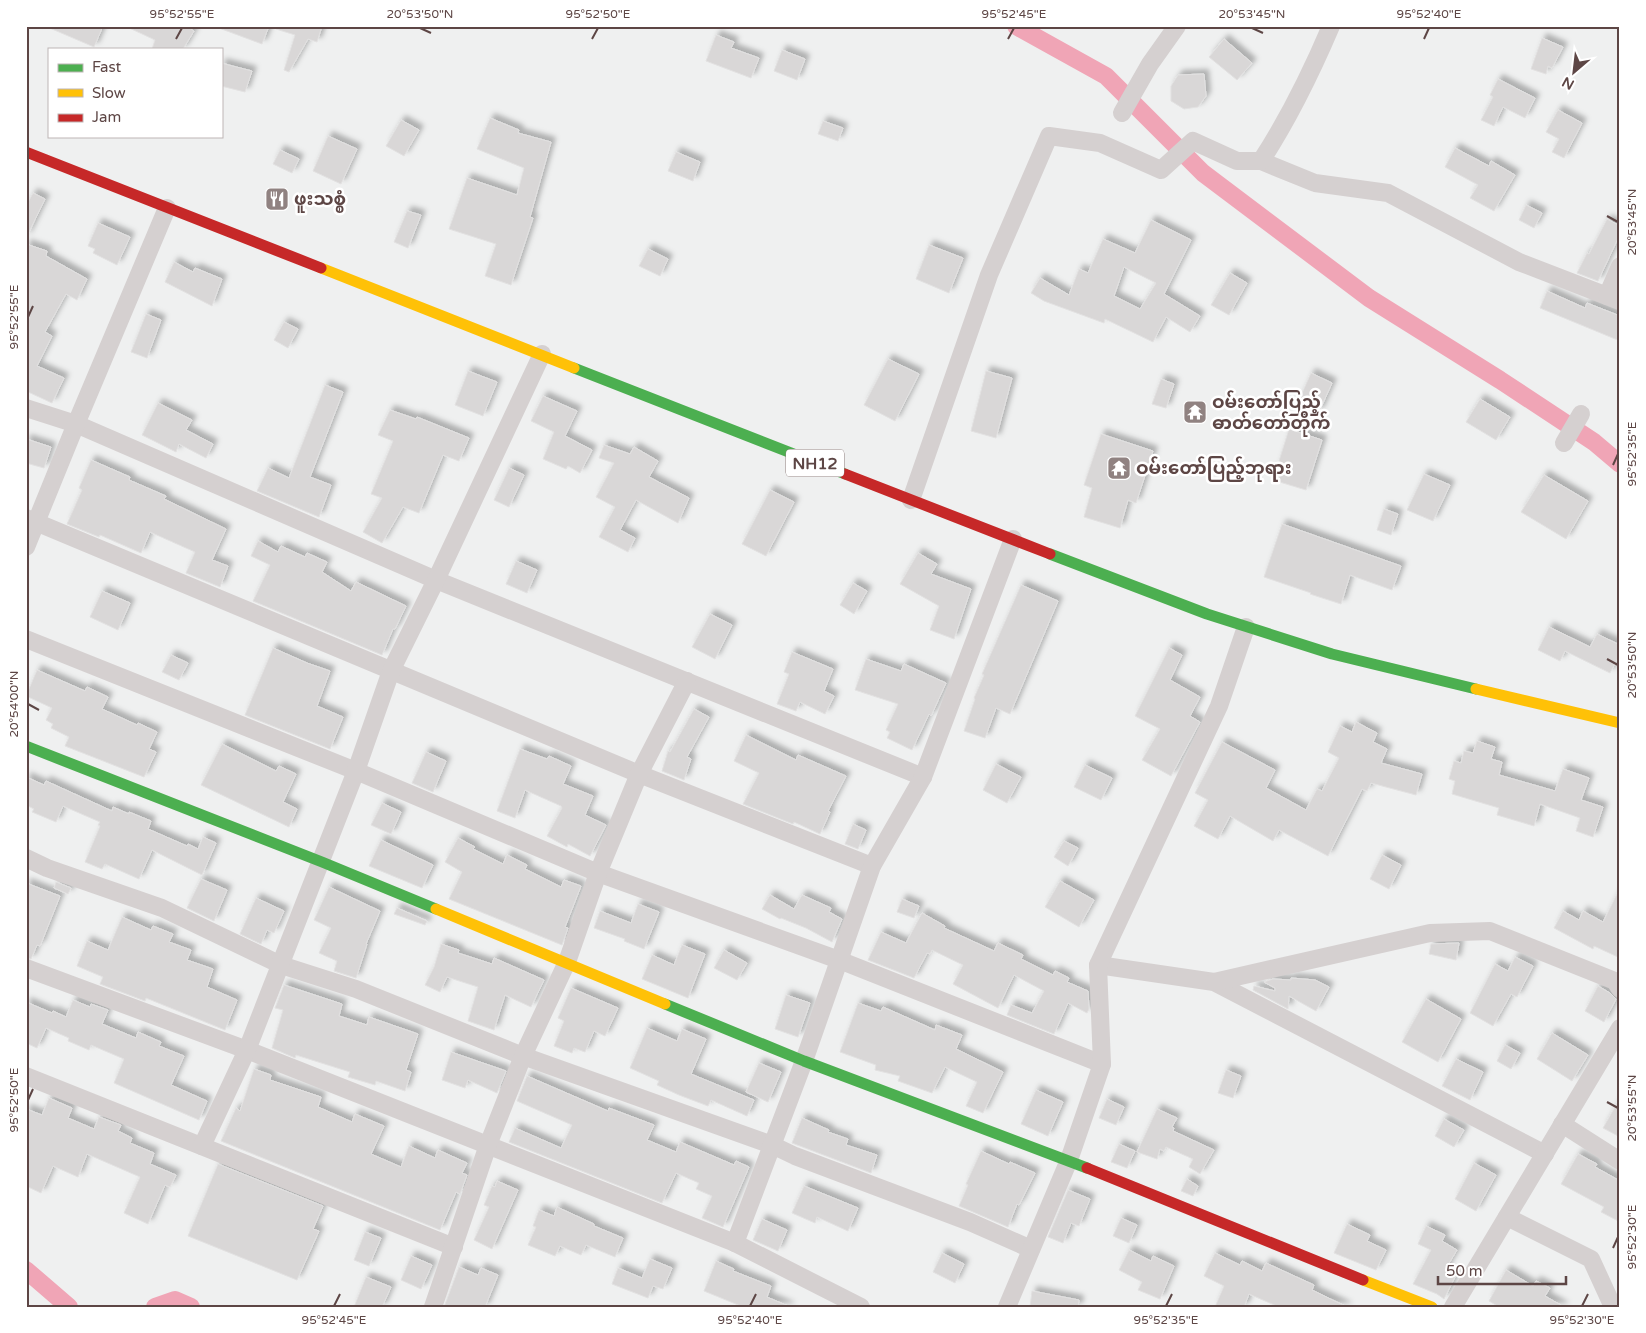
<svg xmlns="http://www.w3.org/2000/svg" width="1646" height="1333" font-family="'Varela Round','Noto Sans Myanmar',sans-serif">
  <defs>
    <filter id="shadow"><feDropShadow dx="4.5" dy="-4.5" stdDeviation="2.5" flood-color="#0004"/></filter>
  </defs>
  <rect width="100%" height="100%" fill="#eff0f0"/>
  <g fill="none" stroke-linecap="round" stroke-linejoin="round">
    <g stroke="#f0a5b6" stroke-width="18">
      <polyline points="1016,26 1106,76 1203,173 1369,298 1500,380 1594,442 1620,464"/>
      <polyline points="26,1270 69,1307"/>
      <polyline points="155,1307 175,1300 191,1307"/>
    </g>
  </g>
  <g fill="#d9d7d7" stroke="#e2e1e1" fill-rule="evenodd" filter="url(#shadow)">
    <polygon points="45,26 103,26 94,47"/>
    <polygon points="125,26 186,26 194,31 183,49 152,49 155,40"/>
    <polygon points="219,26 269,26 262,44 219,28"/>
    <polygon points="276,26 322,26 317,42 308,39 289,72 284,70 295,35 276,29"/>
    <polygon points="716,35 734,42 731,48 759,58 751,78 706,61"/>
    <polygon points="1542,38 1563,47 1552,68 1548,66 1546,74 1531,69"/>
    <polygon points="1224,39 1252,63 1237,80 1209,57"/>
    <polygon points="782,50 805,59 797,80 774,71"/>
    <polygon points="221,63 252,71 245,92 221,86"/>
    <polygon points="1204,74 1206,96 1198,107 1184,109 1171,101 1171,86 1178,75"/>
    <polygon points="1498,79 1535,98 1525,118 1503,107 1494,126 1481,120 1493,97 1490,95"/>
    <polygon points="1558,110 1582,123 1564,158 1552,152 1559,139 1546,132"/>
    <polygon points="490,118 519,130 518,133 551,142 530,217 533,218 511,285 485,276 496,244 449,229 467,178 517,195 524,168 477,149"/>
    <polygon points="401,120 419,130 404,156 386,146"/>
    <polygon points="823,121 843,128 838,141 818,134"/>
    <polygon points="328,136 357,149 341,184 313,171"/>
    <polygon points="1455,148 1489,166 1491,161 1515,175 1494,211 1470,198 1478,185 1445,167"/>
    <polygon points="280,150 299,159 292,173 273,164"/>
    <polygon points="676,152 700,162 693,181 668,171"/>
    <polygon points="33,193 45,199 26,238 26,206"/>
    <polygon points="1526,205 1542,213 1534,228 1519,220"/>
    <polygon points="407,211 421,215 408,248 394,242"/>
    <polygon points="1607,219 1620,226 1620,234 1598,281 1577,273 1587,253 1589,254"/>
    <path d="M1151 220 1191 240 1164 294 1200 316 1190 332 1166 317 1153 342 1105 319 1104 323 1044 301 1031 293 1040 278 1069 295 1079 269 1088 273 1103 239 1135 253ZM1124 267 1156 283 1140 309 1114 296Z"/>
    <polygon points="98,223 130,237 117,265 93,253 95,249 88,246"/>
    <polygon points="26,244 47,251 46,256 87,279 77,300 66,294 45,332 52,336 37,366 64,378 52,403 26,391"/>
    <polygon points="929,245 963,258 949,293 916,279"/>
    <polygon points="648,249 668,259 660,276 639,266"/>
    <polygon points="174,262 193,272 195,268 222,279 212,306 165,282"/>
    <polygon points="1230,273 1247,283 1229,315 1211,305"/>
    <polygon points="1547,291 1585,308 1587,303 1620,316 1620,341 1540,308"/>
    <polygon points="146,314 161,320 147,358 131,352"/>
    <polygon points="284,322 298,329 288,348 274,340"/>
    <polygon points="888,359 919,374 895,421 864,405"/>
    <polygon points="468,371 497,382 483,416 455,405"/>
    <polygon points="986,371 1012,378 996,438 971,431"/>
    <polygon points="1311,373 1332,383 1319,412 1298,402"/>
    <polygon points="1161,379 1174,384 1166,408 1152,404"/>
    <polygon points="325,385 343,392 310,477 331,485 319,517 257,491 268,468 289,478"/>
    <polygon points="543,396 577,411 565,436 592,450 580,473 568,466 566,469 543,459 554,432 531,421"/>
    <polygon points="1480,399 1510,417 1496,440 1466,422"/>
    <polygon points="158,403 192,420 186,430 213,444 206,458 179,444 176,452 142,435"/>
    <polygon points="390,410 416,419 417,417 469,438 459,461 443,455 419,513 403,507 382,543 363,532 382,498 371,494 393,441 378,435"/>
    <polygon points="1289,429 1322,440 1306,490 1273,480"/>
    <polygon points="1101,434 1153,451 1136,503 1128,500 1120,528 1084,517 1092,488 1084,485"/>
    <polygon points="26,439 51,447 44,468 26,463"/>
    <polygon points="604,445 630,454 634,447 658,461 649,477 689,498 678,523 636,500 620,530 635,538 628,552 599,537 615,507 596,497 614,463 599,458"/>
    <polygon points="91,460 130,477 129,480 166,496 164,499 226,529 212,560 228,566 220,587 186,573 195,552 150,532 141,553 100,535 99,537 67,524 82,490 79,488"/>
    <polygon points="509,468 524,475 509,507 494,500"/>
    <polygon points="1424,474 1450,485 1433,521 1407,510"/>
    <polygon points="1544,475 1588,501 1566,539 1521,512"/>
    <polygon points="770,490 794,502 766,556 742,544"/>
    <polygon points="1384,509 1398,514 1391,535 1377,530"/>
    <polygon points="1282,524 1401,566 1392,590 1350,575 1341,604 1310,594 1311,593 1264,577"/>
    <polygon points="258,541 278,552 281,546 305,557 307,553 327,562 322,572 351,591 356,582 406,606 395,629 393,629 382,655 253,601 270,565 251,556"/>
    <polygon points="918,553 937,564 931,574 971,589 954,639 930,630 939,606 900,584"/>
    <polygon points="516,561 537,570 527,593 506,584"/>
    <polygon points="853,583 867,591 854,614 840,605"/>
    <polygon points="1021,585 1058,601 1010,714 996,708 985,738 964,731 975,699 974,698 984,675 982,674"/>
    <polygon points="102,591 130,603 118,630 90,617"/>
    <polygon points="710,614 732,625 715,659 692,647"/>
    <polygon points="1549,627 1590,647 1597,634 1620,645 1620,654 1610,673 1565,651 1560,661 1538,650"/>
    <polygon points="273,648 307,663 330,671 317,706 343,717 330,749 245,715"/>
    <polygon points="1169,648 1182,655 1170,680 1200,697 1190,716 1200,722 1171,776 1142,760 1160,729 1135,716"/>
    <polygon points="792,652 833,669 824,691 834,696 825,714 800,702 796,711 777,704 789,674 784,672"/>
    <polygon points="171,655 188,663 179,680 162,672"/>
    <polygon points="866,659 901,671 904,664 946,683 931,716 929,714 912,750 887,738 890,732 886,730 898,704 855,690"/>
    <polygon points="37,670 85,691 87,687 108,697 102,709 137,725 138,723 157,732 149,749 156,752 144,777 65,746 69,737 51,728 53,724 46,720 52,708 26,696"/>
    <polygon points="694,709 709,717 687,757 691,759 684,780 662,771 668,751 670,752"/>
    <polygon points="1356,722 1377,733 1373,742 1387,749 1381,763 1422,774 1416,795 1371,783 1367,791 1362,789 1328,856 1279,830 1273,841 1230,816 1218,839 1194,826 1208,800 1195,793 1222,742 1275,770 1266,788 1306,810 1317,789 1322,791 1339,758 1328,752 1340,726 1352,732"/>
    <polygon points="746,735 796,760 798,755 846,776 828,811 830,812 820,834 794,822 793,824 743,804 759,773 734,761"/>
    <polygon points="1477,741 1495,747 1491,759 1502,762 1499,775 1555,791 1563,769 1589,778 1581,800 1603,807 1593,837 1576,831 1580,818 1540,804 1534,826 1497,815 1499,808 1452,794 1455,781 1449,779 1454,761 1461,763 1464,751 1473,753"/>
    <polygon points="222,744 276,771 279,766 296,774 283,802 297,809 289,827 201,785"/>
    <polygon points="520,749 547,759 549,756 571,766 563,784 593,796 585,815 606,825 590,856 568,844 567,847 547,836 562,808 561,806 525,790 515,818 497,811"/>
    <polygon points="426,752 446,761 433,792 412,783"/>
    <polygon points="996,764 1021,777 1007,803 983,790"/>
    <polygon points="1085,765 1112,778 1101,800 1074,787"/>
    <polygon points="26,777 44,785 46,781 112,811 113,807 129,814 129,812 151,821 148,829 187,846 188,844 198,849 203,837 216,843 202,875 152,850 139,879 105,864 102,869 85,862 100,826 98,825 100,822 63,806 56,822 32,812 34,809 26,805"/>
    <polygon points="382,803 401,812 391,834 371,825"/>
    <polygon points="853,824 866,830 858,849 845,844"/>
    <polygon points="458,838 475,847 473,849 503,864 507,855 527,865 525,869 561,887 564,880 581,886 565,927 568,928 562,945 449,899 462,872 445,862"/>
    <polygon points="381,840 433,865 422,888 369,866"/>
    <polygon points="1064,841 1078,848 1068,866 1054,857"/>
    <polygon points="1382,855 1401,865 1389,889 1370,879"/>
    <polygon points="201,879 227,890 214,921 187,908"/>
    <polygon points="1060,881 1094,900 1079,927 1045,907"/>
    <polygon points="56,882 71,888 68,894 54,888"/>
    <polygon points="26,883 60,896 40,946 37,945 31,959 26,958"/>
    <polygon points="329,887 380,911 366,944 367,944 356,978 334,971 337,961 319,953 331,928 314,920"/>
    <polygon points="1620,888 1620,958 1594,946 1593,949 1554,928 1563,911 1579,920 1583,911 1603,922"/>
    <polygon points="770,895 794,909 802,895 831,908 829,912 842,919 832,942 806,928 781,918 780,919 762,909"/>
    <polygon points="256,898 284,911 274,933 267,930 261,944 240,934"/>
    <polygon points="902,899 919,906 914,918 897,912"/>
    <polygon points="638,904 659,912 644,949 624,941 625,939 594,928 600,911 631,923"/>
    <polygon points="397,908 427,921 425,925 394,914"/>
    <polygon points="922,913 945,926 944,928 994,951 998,943 1023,955 1021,959 1053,975 1055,971 1069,978 1067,982 1088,991 1089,1009 1087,1013 1068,1003 1054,1034 1007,1015 1011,1005 1032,1013 1044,991 1014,975 998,1008 953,984 963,965 932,950 930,954 927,953 914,978 868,960 881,932 906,943"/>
    <polygon points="122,917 151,930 153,926 173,934 169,942 191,950 187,960 213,969 207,987 237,1000 225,1030 146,998 145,1001 100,984 103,977 77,966 87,941 108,950"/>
    <polygon points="1459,943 1456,960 1429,954 1431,944"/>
    <polygon points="441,944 459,950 458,953 492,964 494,958 544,980 531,1007 505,995 494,1030 468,1021 478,987 447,977 440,992 425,985 434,967"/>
    <polygon points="682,945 705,954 688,998 642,979 652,955 674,965"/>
    <polygon points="724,950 747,963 737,980 714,968"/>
    <polygon points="1515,957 1533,966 1517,997 1511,994 1493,1026 1470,1013 1495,964 1508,971"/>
    <polygon points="1291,978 1315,980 1329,987 1316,1011 1289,996 1288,1009 1253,990 1254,986 1275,991 1275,988 1264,982 1273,979 1291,980"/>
    <polygon points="284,985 342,1004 339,1016 367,1025 369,1017 418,1034 406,1070 411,1072 405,1091 376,1081 375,1085 348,1077 350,1072 296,1055 295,1058 272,1048 283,1010 275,1008"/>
    <polygon points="1598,986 1610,993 1616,999 1604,1022 1585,1011"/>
    <polygon points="571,988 618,1008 605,1036 594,1031 585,1052 574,1048 572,1053 554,1046 564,1021 558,1018"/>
    <polygon points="786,995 810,1003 798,1037 775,1029"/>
    <polygon points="1426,999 1461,1019 1438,1062 1402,1042"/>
    <polygon points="73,1000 90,1007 91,1004 108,1010 102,1024 136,1038 138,1032 161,1042 159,1046 184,1056 171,1085 207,1101 199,1120 114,1083 124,1059 91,1045 89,1050 68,1041 69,1038 46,1028 37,1048 26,1043 26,1002 52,1013 53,1011 66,1017"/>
    <polygon points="858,1003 881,1011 883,1007 935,1030 936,1025 962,1035 956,1049 1003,1072 983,1113 966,1106 977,1082 945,1067 932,1093 898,1081 900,1076 875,1070 876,1065 840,1052"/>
    <polygon points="647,1028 677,1041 682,1029 706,1039 691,1074 754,1100 747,1116 711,1100 708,1106 679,1095 657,1085 659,1081 630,1068"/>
    <polygon points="1552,1033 1588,1055 1572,1081 1537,1059"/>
    <polygon points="1505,1045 1520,1053 1511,1069 1497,1061"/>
    <polygon points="451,1052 506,1071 497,1093 468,1080 465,1088 442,1080"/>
    <polygon points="1456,1059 1483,1072 1470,1100 1442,1086"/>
    <polygon points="759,1063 781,1072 768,1102 746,1092"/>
    <polygon points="254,1069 271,1075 270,1080 321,1097 318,1107 352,1122 355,1114 384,1126 371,1154 401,1167 409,1146 435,1158 438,1150 467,1163 462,1173 467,1175 460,1194 456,1192 440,1230 221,1141 236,1108 240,1111"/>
    <polygon points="1226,1070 1241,1076 1233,1098 1218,1093"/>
    <polygon points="527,1076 608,1111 609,1108 654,1125 647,1140 676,1152 680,1142 734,1165 736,1161 749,1167 723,1227 702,1218 712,1196 696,1189 699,1183 676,1173 662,1203 509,1142 515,1128 561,1148 572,1125 517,1101"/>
    <polygon points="1036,1090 1063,1102 1048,1136 1021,1124"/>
    <polygon points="49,1098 72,1108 68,1118 94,1129 99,1117 121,1125 118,1131 132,1138 130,1143 154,1153 150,1164 176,1175 170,1187 165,1185 148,1224 124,1213 140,1177 87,1154 78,1177 53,1166 41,1193 26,1186 26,1109 42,1115"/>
    <polygon points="1620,1098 1620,1137 1603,1128"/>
    <polygon points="1107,1099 1124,1107 1116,1125 1099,1118"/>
    <polygon points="1157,1109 1177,1118 1172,1127 1174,1128 1173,1131 1214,1150 1200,1174 1189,1167 1193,1159 1166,1147 1164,1151 1160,1149 1157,1159 1137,1152"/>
    <polygon points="802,1118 829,1130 828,1132 848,1139 846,1145 877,1155 871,1173 792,1143"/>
    <polygon points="1444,1119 1464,1130 1454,1147 1435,1136"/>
    <polygon points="1119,1144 1135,1151 1127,1168 1111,1162"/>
    <polygon points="981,1151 1009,1164 1010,1162 1035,1173 1019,1205 1017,1204 1008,1227 959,1206 968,1185 966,1184"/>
    <polygon points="1578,1154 1597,1164 1595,1167 1620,1181 1620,1222 1601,1212 1604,1207 1561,1184"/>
    <polygon points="1474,1163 1496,1175 1476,1211 1455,1199"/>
    <polygon points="218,1164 323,1206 313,1229 319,1231 297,1280 188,1236"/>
    <polygon points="1187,1179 1198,1186 1193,1196 1181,1191"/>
    <polygon points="497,1181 518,1190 492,1249 474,1240 489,1207 484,1205 492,1186 495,1187"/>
    <polygon points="804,1186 858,1208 848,1231 817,1217 815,1223 792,1213"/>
    <polygon points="1068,1190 1090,1199 1079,1226 1071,1223 1063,1243 1048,1237"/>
    <polygon points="557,1207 594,1224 594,1226 623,1238 615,1257 586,1245 581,1255 560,1246 555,1256 528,1245 536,1227 533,1226 539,1210 554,1216"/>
    <polygon points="1121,1218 1137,1225 1129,1243 1113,1236"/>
    <polygon points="762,1219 787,1230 778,1251 753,1240"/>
    <polygon points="1347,1224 1370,1235 1367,1241 1386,1250 1376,1270 1334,1253"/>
    <polygon points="1426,1226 1445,1235 1442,1241 1457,1250 1445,1270 1456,1275 1444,1299 1437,1294 1413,1284 1431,1250 1418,1244"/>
    <polygon points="365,1232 381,1238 369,1266 354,1260"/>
    <polygon points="1129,1250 1151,1261 1153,1256 1174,1266 1160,1299 1138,1290 1142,1282 1119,1270"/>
    <polygon points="942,1253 964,1264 955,1283 933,1272"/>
    <polygon points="1215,1253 1240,1265 1242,1261 1262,1271 1266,1263 1314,1285 1312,1290 1347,1307 1279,1307 1249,1294 1244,1307 1215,1307 1224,1286 1204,1276"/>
    <polygon points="411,1256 432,1265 421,1289 401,1280"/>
    <polygon points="650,1259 672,1268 663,1289 653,1286 648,1298 612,1284 618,1268 642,1278"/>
    <polygon points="716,1261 734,1269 733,1271 771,1286 767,1297 790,1307 743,1307 704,1291"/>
    <polygon points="459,1267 478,1275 481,1268 498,1275 485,1307 444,1307"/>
    <polygon points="1506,1270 1533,1286 1536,1281 1550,1288 1545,1296 1564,1307 1499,1307 1489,1301"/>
    <polygon points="366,1277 391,1287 382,1307 354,1307"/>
    <polygon points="1032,1291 1079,1300 1078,1307 1030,1307"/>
  </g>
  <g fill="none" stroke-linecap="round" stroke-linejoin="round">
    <g stroke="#d5d0d0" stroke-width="18">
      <polyline points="1122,113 1150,64 1177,26"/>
      <polyline points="1261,161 1315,183 1388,193 1519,262 1620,301"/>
      <polyline points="1607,296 1620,266"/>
      <polyline points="26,408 76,424 436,580 923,777"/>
      <polyline points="1564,443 1581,414"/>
      <path d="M911 500 989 275 1049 136 1100 143 1161 170 1193 141 1237 161H1261C1289 118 1311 73 1331 26"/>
      <polyline points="26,518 639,774 872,866"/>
      <polyline points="26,547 76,424 167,208"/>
      <polyline points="26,639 356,771 598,873 839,960 1102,1064"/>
      <polyline points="26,858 47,868 162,908 281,965 356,989 523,1056 772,1145 795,1156 970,1222 1031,1249"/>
      <polyline points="1098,965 1214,982 1545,1154"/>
      <polyline points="26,968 247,1050 735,1243 861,1307"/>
      <polyline points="1214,982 1430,933 1490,931 1615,981 1620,989"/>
      <polyline points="26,1076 454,1247"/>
      <polyline points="1562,1124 1620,1161"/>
      <polyline points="202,1146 247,1050 356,771 391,671 436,580 542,354"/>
      <polyline points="1507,1217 1591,1259 1613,1307"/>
      <polyline points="735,1243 804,1061 872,866 923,777 1013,539"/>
      <polyline points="433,1307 488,1145 523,1056 567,962 598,873 639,774 687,681"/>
      <polyline points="1007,1307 1069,1160 1102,1064 1098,965 1219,706 1246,627"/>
      <polyline points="1453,1307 1620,1028"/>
    </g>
    <g stroke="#4caf50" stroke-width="11">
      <polyline points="574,368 845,474"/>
      <polyline points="1050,554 1207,614 1332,654 1476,689"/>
      <polyline points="26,746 322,862 436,909"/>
      <polyline points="665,1004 804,1061 1087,1168"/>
    </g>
    <g stroke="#ffc107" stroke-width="11">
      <polyline points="321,268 574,368"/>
      <polyline points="1476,689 1620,723"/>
      <polyline points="436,909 665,1004"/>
      <polyline points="1363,1280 1432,1307"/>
    </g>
    <g stroke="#c62828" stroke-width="11">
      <polyline points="26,152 321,268"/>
      <polyline points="845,474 1050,554"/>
      <polyline points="1087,1168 1363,1280"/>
    </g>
  </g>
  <path fill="none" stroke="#5d4645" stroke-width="2" d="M420 28 431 33M1252 28 1263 33M176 39 182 28M592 39 598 28M1008 39 1014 28M1424 39 1429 28M1607 216 1618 222M28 317 33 306M1613 465 1618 454M1607 659 1618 665M28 704 39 710M28 1100 33 1089M1607 1102 1618 1108M1613 1248 1618 1237M334 1306 340 1294M750 1306 756 1294M1166 1306 1172 1294M1582 1306 1588 1294"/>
  <defs>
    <g id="restaurant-square" transform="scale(1.25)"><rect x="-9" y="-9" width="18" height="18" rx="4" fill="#908281" stroke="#fff"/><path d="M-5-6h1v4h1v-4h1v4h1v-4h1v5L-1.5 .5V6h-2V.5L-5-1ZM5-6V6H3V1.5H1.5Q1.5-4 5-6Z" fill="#fff"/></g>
    <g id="temple-square" transform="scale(1.25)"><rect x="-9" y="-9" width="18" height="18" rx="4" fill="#908281" stroke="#fff"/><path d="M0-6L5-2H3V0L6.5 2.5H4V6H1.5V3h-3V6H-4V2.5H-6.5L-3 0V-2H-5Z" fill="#fff"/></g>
  </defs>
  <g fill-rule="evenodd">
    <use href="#restaurant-square" x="277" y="199"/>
    <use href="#temple-square" x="1195" y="412"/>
    <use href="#temple-square" x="1119" y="468"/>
  </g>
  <g text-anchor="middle" stroke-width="5" stroke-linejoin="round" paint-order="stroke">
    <rect fill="#fff" stroke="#8e7e7d" stroke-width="1" x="786" y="449.5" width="58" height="27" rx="4"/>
    <g font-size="16" font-weight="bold" fill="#5d4645">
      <text x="815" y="469">NH12</text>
    </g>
    <g font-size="18" font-weight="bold" fill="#5d4645" stroke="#fff" text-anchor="start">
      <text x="294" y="205">ဖူးသစ္စံ</text>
      <text x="1212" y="408">ဝမ်းတော်ပြည့်<tspan x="1212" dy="21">ဓာတ်တော်တိုက်</tspan></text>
      <text x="1136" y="474">ဝမ်းတော်ပြည့်ဘုရား</text>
    </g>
  </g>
  <rect width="1646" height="1333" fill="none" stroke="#ffffff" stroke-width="55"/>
  <rect x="48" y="48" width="175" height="90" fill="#ffffff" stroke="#beb5b5"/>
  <rect x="58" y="64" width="25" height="8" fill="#4caf50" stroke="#beb5b5"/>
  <text x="92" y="72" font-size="15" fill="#5d4645">Fast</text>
  <rect x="58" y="89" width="25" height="8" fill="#ffc107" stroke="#beb5b5"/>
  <text x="92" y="98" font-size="15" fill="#5d4645">Slow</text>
  <rect x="58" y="114" width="25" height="8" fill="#c62828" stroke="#beb5b5"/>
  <text x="92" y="122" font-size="15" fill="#5d4645">Jam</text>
  <g transform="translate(1574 72) rotate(208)" stroke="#ffffff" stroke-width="4" paint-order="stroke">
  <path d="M0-4L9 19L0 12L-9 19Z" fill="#5d4645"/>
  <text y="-8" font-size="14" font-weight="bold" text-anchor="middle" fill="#5d4645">N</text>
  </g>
  <path d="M1438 1276v8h128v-8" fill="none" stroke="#5d4645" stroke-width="2.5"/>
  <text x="1446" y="1276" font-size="15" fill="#5d4645" stroke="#ffffff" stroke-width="4" paint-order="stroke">50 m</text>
  <rect x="28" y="28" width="1590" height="1278" fill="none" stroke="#5d4645" stroke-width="2"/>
  <g font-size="12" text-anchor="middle" fill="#5d4645">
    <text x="182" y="18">95°52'55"E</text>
    <text x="420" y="18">20°53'50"N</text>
    <text x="598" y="18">95°52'50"E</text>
    <text x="1014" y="18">95°52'45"E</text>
    <text x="1252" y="18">20°53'45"N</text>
    <text x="1429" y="18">95°52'40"E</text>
    <text transform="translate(1632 222) rotate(-90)" y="4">20°53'45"N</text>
    <text transform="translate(14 317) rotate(-90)" y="4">95°52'55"E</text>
    <text transform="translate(1632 454) rotate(-90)" y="4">95°52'35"E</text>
    <text transform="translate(1632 665) rotate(-90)" y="4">20°53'50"N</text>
    <text transform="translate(14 704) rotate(-90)" y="4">20°54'00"N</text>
    <text transform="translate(14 1100) rotate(-90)" y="4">95°52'50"E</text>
    <text transform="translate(1632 1108) rotate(-90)" y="4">20°53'55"N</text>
    <text transform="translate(1632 1237) rotate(-90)" y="4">95°52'30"E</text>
    <text x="334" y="1324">95°52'45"E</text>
    <text x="750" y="1324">95°52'40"E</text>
    <text x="1166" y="1324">95°52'35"E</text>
    <text x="1582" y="1324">95°52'30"E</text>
  </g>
</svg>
